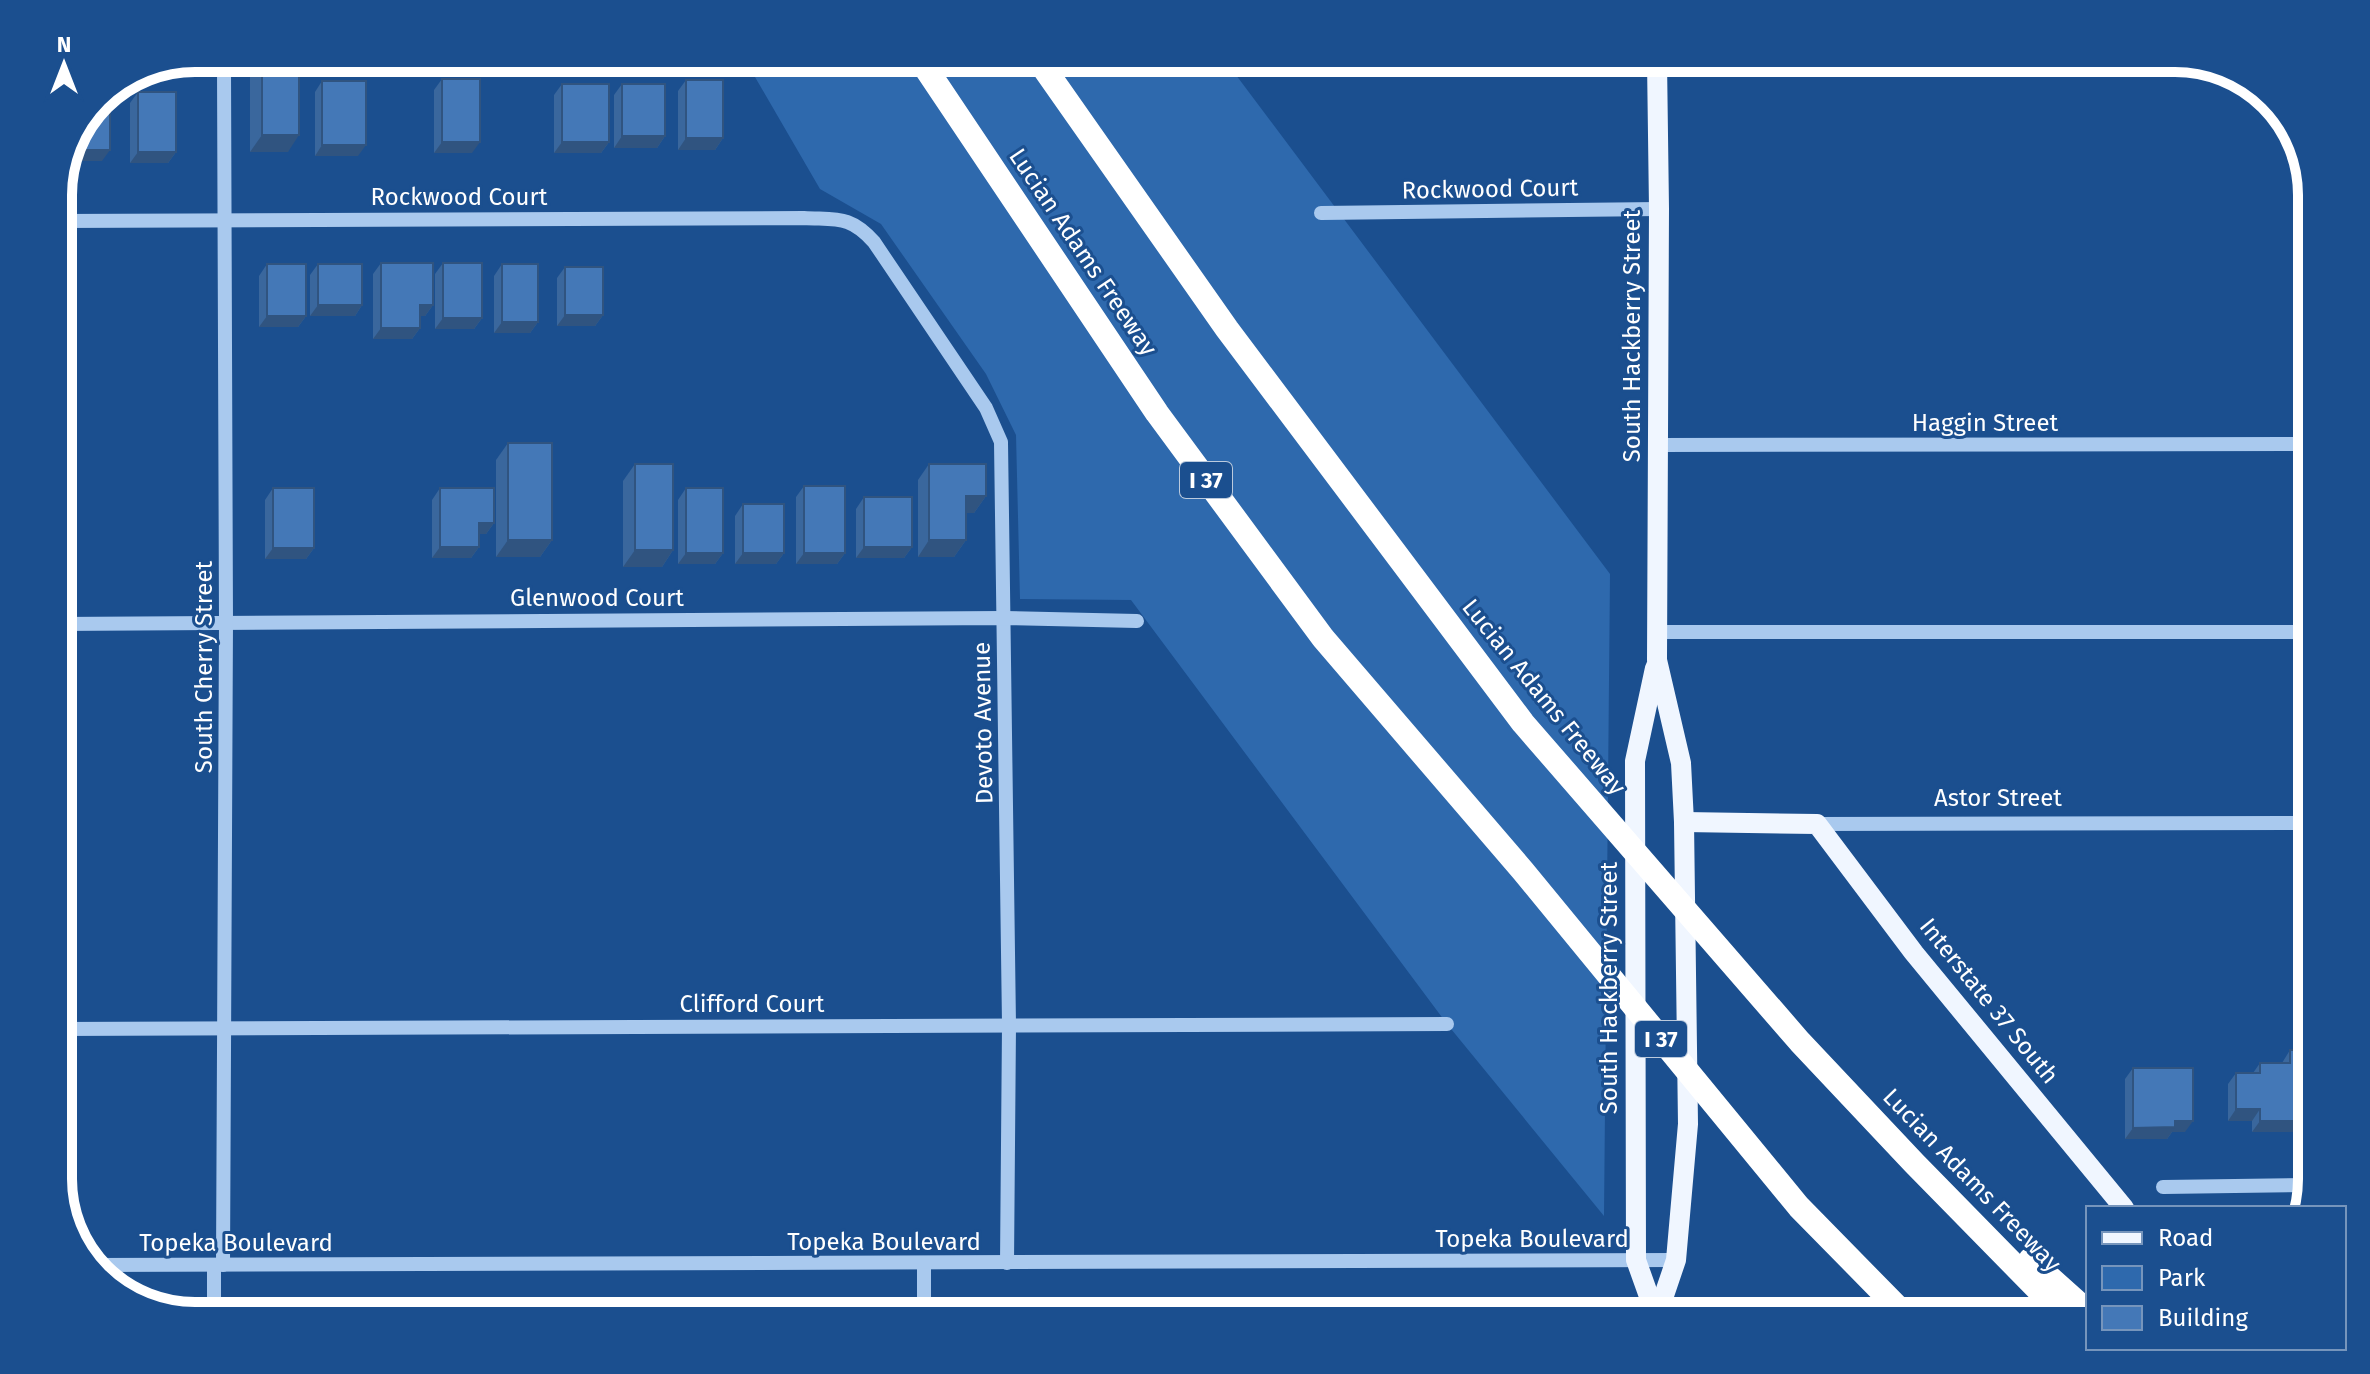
<svg xmlns="http://www.w3.org/2000/svg" width="2370" height="1374" font-family="'Fira Sans',sans-serif">
  <rect width="100%" height="100%" fill="#1b4f8f"/>
  <polygon fill="#2e69ad" points="1227,63 1610,574 1604,1216 1447,1024 1131,600 1020,599 1016,435 986,374 881,224 820,189 748,65"/>
  <g fill="none" stroke-linecap="round" stroke-linejoin="round">
    <g stroke="#a9c9ee" stroke-width="14">
      <polyline points="1657,62 2192,63"/>
      <polyline points="1321,213 1659,209"/>
      <path d="M58 221 804 218C837 220 850 215 874 242L986 408 1001 442 1009 1025 1007 1263"/>
      <polyline points="1658,445 2312,444"/>
      <polyline points="58,624 1003,618 1137,621"/>
      <polyline points="1656,632 2312,632"/>
      <polyline points="1817,824 2312,823"/>
      <polyline points="58,1029 1447,1024"/>
      <polyline points="2163,1187 2311,1185"/>
      <polyline points="92,1265 1676,1260"/>
      <polyline points="214,1265 214,1316"/>
      <polyline points="223,1265 226,622 224,68"/>
      <polyline points="924,1316 924,1264"/>
    </g>
    <g stroke="#f0f6ff" stroke-width="20">
      <polyline points="1657,61 1659,209 1657,660 1681,763 1684,822 1688,1124 1676,1260 1657,1316"/>
      <polyline points="1655,668 1635,761 1636,1260 1656,1316"/>
      <polyline points="1684,822 1817,824 1914,953 2124,1208"/>
    </g>
    <g stroke="#fff" stroke-width="24">
      <polyline points="923,64 1157,413 1323,638 1523,871 1799,1207 1906,1316"/>
      <polyline points="1041,64 1227,329 1523,723 1800,1042 1914,1163 2064,1316"/>
      <polyline points="2030,1260 2088,1312"/>
    </g>
  </g>
  <g fill="#3a679d">
    <polygon points="299,67 288,152 250,152 250,68"/>
    <polygon points="442,79 472,153 434,153 434,90"/>
    <polygon points="686,80 723,138 715,150 678,150 678,91"/>
    <polygon points="322,81 358,156 315,156 315,92"/>
    <polygon points="562,84 609,142 601,153 554,153 554,95"/>
    <polygon points="622,84 665,136 657,148 614,148 614,95"/>
    <polygon points="138,92 176,152 168,163 130,163 130,103"/>
    <polygon points="381,263 433,305 425,316 420,316 420,328 412,339 373,339 373,274"/>
    <polygon points="443,263 482,318 474,329 435,329 435,274"/>
    <polygon points="267,264 306,316 298,327 259,327 259,276"/>
    <polygon points="318,264 362,305 355,316 310,316 310,275"/>
    <polygon points="502,264 538,322 530,333 494,333 494,276"/>
    <polygon points="565,267 603,315 595,326 557,326 557,278"/>
    <polygon points="508,443 552,540 540,557 496,557 496,460"/>
    <polygon points="635,464 673,550 662,567 623,567 623,481"/>
    <polygon points="929,464 986,496 974,513 966,513 966,540 954,557 918,557 918,480"/>
    <polygon points="804,486 845,553 837,564 796,564 796,497"/>
    <polygon points="273,488 314,548 306,559 265,559 265,500"/>
    <polygon points="440,488 494,523 486,534 479,534 479,547 471,558 432,558 432,500"/>
    <polygon points="686,488 723,553 715,564 678,564 678,500"/>
    <polygon points="864,497 912,547 904,558 856,558 856,509"/>
    <polygon points="743,504 784,553 776,564 735,564 735,516"/>
    <polygon points="2290,1050 2298,1132 2252,1132 2252,1121 2228,1121 2228,1084 2236,1073 2253,1073 2260,1063 2282,1063"/>
    <polygon points="2312,1056 2312,1128 2306,1128 2306,1064"/>
    <polygon points="2133,1068 2185,1132 2172,1132 2167,1139 2125,1139 2125,1079"/>
  </g>
  <g fill="#305480">
    <polygon points="262,135 299,135 288,152 250,152"/>
    <polygon points="622,136 665,136 657,148 614,148"/>
    <polygon points="686,138 723,138 715,150 678,150"/>
    <polygon points="442,142 480,142 472,153 434,153"/>
    <polygon points="562,142 609,142 601,153 554,153"/>
    <polygon points="322,145 366,145 358,156 315,156"/>
    <polygon points="75,150 110,150 102,161 70,161"/>
    <polygon points="138,152 176,152 168,163 130,163"/>
    <polygon points="318,305 362,305 355,316 310,316"/>
    <polygon points="420,305 433,305 425,316 412,316"/>
    <polygon points="565,315 603,315 595,326 557,326"/>
    <polygon points="267,316 306,316 298,327 259,327"/>
    <polygon points="443,318 482,318 474,329 435,329"/>
    <polygon points="502,322 538,322 530,333 494,333"/>
    <polygon points="381,328 420,328 412,339 373,339"/>
    <polygon points="966,496 986,496 974,513 954,513"/>
    <polygon points="479,523 494,523 486,534 471,534"/>
    <polygon points="508,540 552,540 540,557 496,557"/>
    <polygon points="929,540 966,540 954,557 918,557"/>
    <polygon points="440,547 479,547 471,558 432,558"/>
    <polygon points="864,547 912,547 904,558 856,558"/>
    <polygon points="273,548 314,548 306,559 265,559"/>
    <polygon points="635,550 673,550 662,567 623,567"/>
    <polygon points="686,553 723,553 715,564 678,564"/>
    <polygon points="743,553 784,553 776,564 735,564"/>
    <polygon points="804,553 845,553 837,564 796,564"/>
    <polygon points="2236,1109 2260,1109 2252,1121 2228,1121"/>
    <polygon points="2312,1120 2312,1128 2306,1128"/>
    <polygon points="2175,1121 2193,1121 2185,1132 2172,1132 2167,1139 2125,1139 2133,1128"/>
    <polygon points="2260,1121 2306,1121 2298,1132 2252,1132"/>
  </g>
  <g fill="#4478b7" stroke="#305480" stroke-width="2">
    <polygon points="299,67 299,135 262,135 262,68"/>
    <rect x="442" y="79" width="38" height="63"/>
    <rect x="686" y="80" width="37" height="58"/>
    <rect x="322" y="81" width="44" height="64"/>
    <rect x="562" y="84" width="47" height="58"/>
    <rect x="622" y="84" width="43" height="52"/>
    <polygon points="110,90 110,150 75,150 98,98"/>
    <rect x="138" y="92" width="38" height="60"/>
    <polygon points="381,263 433,263 433,305 420,305 420,328 381,328"/>
    <rect x="443" y="263" width="39" height="55"/>
    <rect x="267" y="264" width="39" height="52"/>
    <rect x="318" y="264" width="44" height="41"/>
    <rect x="502" y="264" width="36" height="58"/>
    <rect x="565" y="267" width="38" height="48"/>
    <rect x="508" y="443" width="44" height="97"/>
    <rect x="635" y="464" width="38" height="86"/>
    <polygon points="929,464 986,464 986,496 966,496 966,540 929,540"/>
    <rect x="804" y="486" width="41" height="67"/>
    <rect x="273" y="488" width="41" height="60"/>
    <polygon points="440,488 494,488 494,523 479,523 479,547 440,547"/>
    <rect x="686" y="488" width="37" height="65"/>
    <rect x="864" y="497" width="48" height="50"/>
    <rect x="743" y="504" width="41" height="49"/>
    <polygon points="2290,1050 2306,1050 2306,1121 2260,1121 2260,1109 2236,1109 2236,1073 2260,1073 2260,1063 2290,1063"/>
    <polygon points="2133,1068 2193,1068 2193,1121 2175,1121 2175,1127 2133,1128"/>
  </g>
  <g text-anchor="middle" stroke-width="6" stroke-linejoin="round" paint-order="stroke">
    <g fill="#1b4f8f" stroke="#bbcadd" stroke-width="2">
      <rect x="1180" y="462" width="52" height="36" rx="6"/>
      <rect x="1635" y="1021" width="52" height="36" rx="6"/>
    </g>
    <g font-size="22" font-weight="bold" fill="#fff">
      <text x="1206" y="488">I 37</text>
      <text x="1661" y="1047">I 37</text>
    </g>
    <g font-size="24" fill="#fff" stroke="#1b4f8f">
      <text transform="translate(1490 189) rotate(-1)" y="8">Rockwood Court</text>
      <text x="459" y="205">Rockwood Court</text>
      <text transform="translate(1083 252) rotate(56)" y="8">Lucian Adams Freeway</text>
      <text transform="translate(1632 336) rotate(-90)" y="8">South Hackberry Street</text>
      <text x="1985" y="431">Haggin Street</text>
      <text x="597" y="606">Glenwood Court</text>
      <text transform="translate(204 667) rotate(-90)" y="8">South Cherry Street</text>
      <text transform="translate(1544 697) rotate(51)" y="8">Lucian Adams Freeway</text>
      <text transform="translate(983 723) rotate(-91)" y="8">Devoto Avenue</text>
      <text x="1998" y="806">Astor Street</text>
      <text transform="translate(1609 988) rotate(-90)" y="8">South Hackberry Street</text>
      <text transform="translate(1989 1001) rotate(51)" y="8">Interstate 37 South</text>
      <text x="752" y="1012">Clifford Court</text>
      <text transform="translate(1972 1180) rotate(46)" y="8">Lucian Adams Freeway</text>
      <text x="1532" y="1247">Topeka Boulevard</text>
      <text x="884" y="1250">Topeka Boulevard</text>
      <text x="236" y="1251">Topeka Boulevard</text>
    </g>
  </g>
  <path d="M0 0H2370V1374H0ZM195 72H2175A123 123 0 0 1 2298 195V1179A123 123 0 0 1 2175 1302H195A123 123 0 0 1 72 1179V195A123 123 0 0 1 195 72Z" fill="#1b4f8f" fill-rule="evenodd"/>
  <path fill="none" stroke="#fff" stroke-width="10" d="M195 72H2175A123 123 0 0 1 2298 195V1179A123 123 0 0 1 2175 1302H195A123 123 0 0 1 72 1179V195A123 123 0 0 1 195 72Z"/>
  <rect x="2086" y="1206" width="260" height="144" fill="#1b4f8f" stroke="#7695bc" stroke-width="2"/>
  <rect x="2102" y="1232" width="40" height="12" fill="#f0f6ff" stroke="#7695bc" stroke-width="2"/>
  <text x="2158" y="1246" font-size="24" fill="#ffffff">Road</text>
  <rect x="2102" y="1266" width="40" height="24" fill="#2e69ad" stroke="#7695bc" stroke-width="2"/>
  <text x="2158" y="1286" font-size="24" fill="#ffffff">Park</text>
  <rect x="2102" y="1306" width="40" height="24" fill="#4478b7" stroke="#7695bc" stroke-width="2"/>
  <text x="2158" y="1326" font-size="24" fill="#ffffff">Building</text>
  <g transform="translate(64 64)" stroke="#1b4f8f" stroke-width="6" paint-order="stroke">
  <path d="M0-6L14 30L0 20L-14 30Z" fill="#ffffff"/>
  <text y="-12" font-size="22" font-weight="bold" text-anchor="middle" fill="#ffffff">N</text>
  </g>
</svg>
